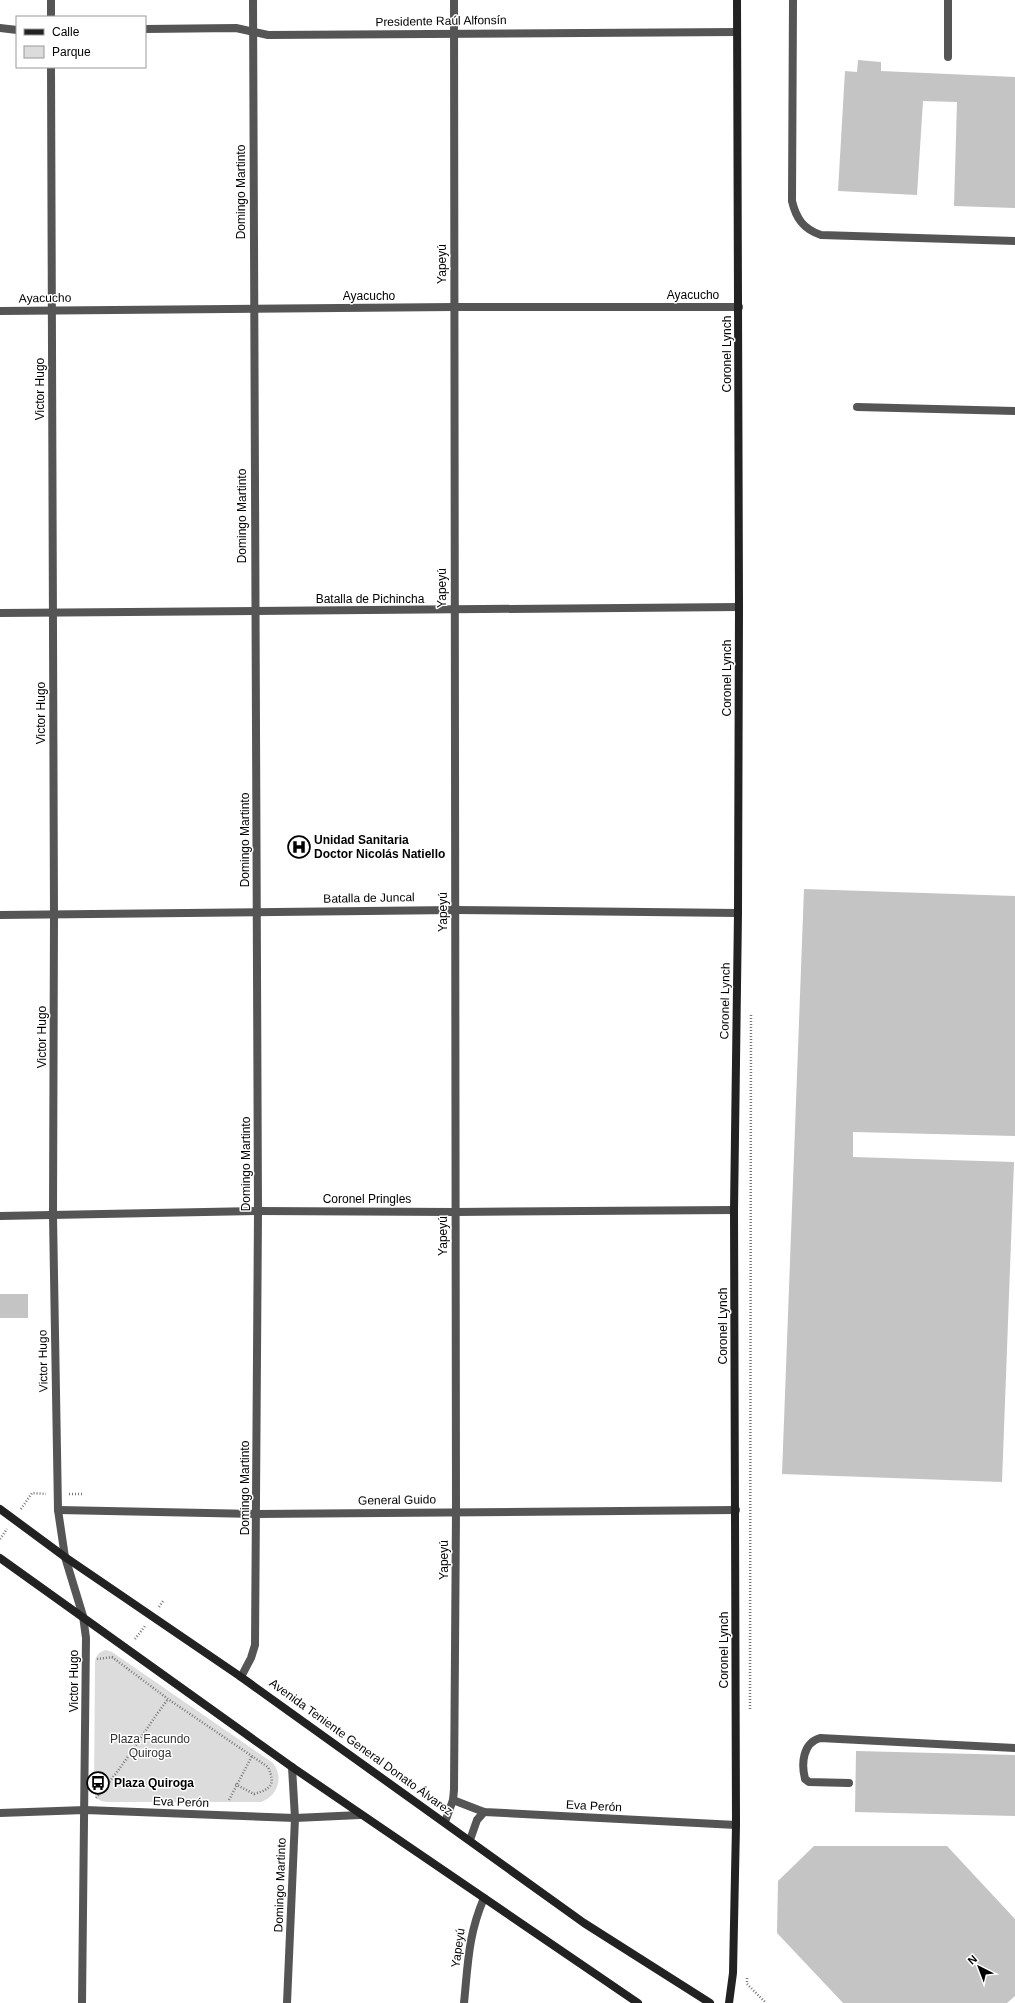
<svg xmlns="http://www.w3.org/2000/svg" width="1015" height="2003" font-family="Helvetica,sans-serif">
  <rect width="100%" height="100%" fill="#fff"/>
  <path fill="#dcdcdc" d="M106 1650 112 1652 273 1763C284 1777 278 1796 261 1802H108C99 1802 95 1798 94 1790L95 1662C96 1655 99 1652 106 1650Z"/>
  <g fill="#c4c4c4">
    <polygon points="858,60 881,62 881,71 1015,77 1015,208 954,206 957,102 923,101 917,195 838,191 845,71 857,72"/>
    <polygon points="804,889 1015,896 1015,1136 853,1132 853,1157 1014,1162 1002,1482 782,1474"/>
    <rect x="0" y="1294" width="28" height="24"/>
    <polygon points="856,1751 1015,1755 1015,1816 855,1812"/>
    <polygon points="814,1846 947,1846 1015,1919 1015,1996 1007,2003 843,2003 777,1933 778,1881"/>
  </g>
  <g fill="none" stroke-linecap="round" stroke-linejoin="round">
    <g stroke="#777" stroke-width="2.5" stroke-dasharray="1 2" stroke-linecap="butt">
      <polyline points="69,1494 84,1494"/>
      <polyline points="21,1509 32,1493 46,1494"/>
      <polyline points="0,1539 7,1529"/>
      <polyline points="159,1607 163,1601"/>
      <polyline points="135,1639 145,1626"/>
      <path d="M112 1657 168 1699 268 1767C276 1785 271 1789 254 1794L235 1784"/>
      <polyline points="97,1659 113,1657"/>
      <polyline points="750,1709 751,1014"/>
      <path d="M96 1798C123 1768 143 1732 168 1699"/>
      <polyline points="229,1800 252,1756"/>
      <polyline points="747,1978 747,1984 766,2003"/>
    </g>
    <g stroke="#555" stroke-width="8">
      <path d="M793 0 792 201C796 218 803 229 821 235L1015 241"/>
      <polyline points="948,0 948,57"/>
      <polyline points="857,407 1015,411"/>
      <path d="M849 1783 809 1782 805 1779C801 1763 803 1743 820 1738L1015 1748"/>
    </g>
    <g stroke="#555" stroke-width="8">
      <polyline points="51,17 51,0"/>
      <polyline points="0,28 17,30"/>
      <polyline points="145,29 236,28 268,35 737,32"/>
      <polyline points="51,67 54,915 53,1216 58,1510 65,1557 83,1616 86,1638 82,2003"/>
      <polyline points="0,311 454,307 739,307"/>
      <polyline points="0,613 739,607"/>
      <polyline points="0,915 455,910 738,913"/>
      <polyline points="0,1216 258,1211 455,1212 734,1210"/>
      <polyline points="58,1510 256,1514 736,1510"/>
      <polyline points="241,1677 251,1658 255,1645 258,1211 253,0"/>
      <polyline points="453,1800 484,1812 736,1825"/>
      <polyline points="0,1813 85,1810 295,1818 360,1815"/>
      <polyline points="445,1822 453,1800 454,1790 456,1511 454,0"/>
      <polyline points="470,1840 477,1820 484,1812"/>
      <polyline points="287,2003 295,1818 292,1767"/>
      <path d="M464 2003C468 1964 468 1935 484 1898"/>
    </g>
    <g stroke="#222" stroke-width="8">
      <polyline points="0,1509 65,1557 241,1677 584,1923 710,2003"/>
      <polyline points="0,1558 292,1767 638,2003"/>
      <polyline points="729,2003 733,1973 736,1825 734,1210 738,913 739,607 737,0"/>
    </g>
  </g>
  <defs>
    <g id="hospital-ring" transform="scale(1.15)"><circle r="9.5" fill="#fff" stroke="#000" stroke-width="1.5"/><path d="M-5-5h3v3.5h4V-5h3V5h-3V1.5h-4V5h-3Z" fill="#000"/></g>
    <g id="bus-ring" transform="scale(1.15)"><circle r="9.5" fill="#fff" stroke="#000" stroke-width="1.5"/><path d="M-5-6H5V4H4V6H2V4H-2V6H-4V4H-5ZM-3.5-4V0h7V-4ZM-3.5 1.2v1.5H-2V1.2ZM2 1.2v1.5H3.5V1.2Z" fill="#000"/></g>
  </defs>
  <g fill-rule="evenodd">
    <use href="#hospital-ring" x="299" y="847"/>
    <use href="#bus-ring" x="98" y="1783"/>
  </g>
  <g text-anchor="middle" stroke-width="3" stroke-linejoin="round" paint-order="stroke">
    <g font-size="12" fill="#000" stroke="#fff">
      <text transform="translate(441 21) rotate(-1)" y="4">Presidente Raúl Alfonsín</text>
      <text transform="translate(241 192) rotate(-90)" y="4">Domingo Martinto</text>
      <text transform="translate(442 264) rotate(-90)" y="4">Yapeyú</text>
      <text x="693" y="299">Ayacucho</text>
      <text x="369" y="300">Ayacucho</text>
      <text transform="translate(45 298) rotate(-1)" y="4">Ayacucho</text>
      <text transform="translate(727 354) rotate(-90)" y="4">Coronel Lynch</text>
      <text transform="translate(40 389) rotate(-90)" y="4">Victor Hugo</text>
      <text transform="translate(242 516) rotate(-90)" y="4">Domingo Martinto</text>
      <text transform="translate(442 588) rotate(-90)" y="4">Yapeyú</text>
      <text x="370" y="603">Batalla de Pichincha</text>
      <text transform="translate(727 678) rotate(-90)" y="4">Coronel Lynch</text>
      <text transform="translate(41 713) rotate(-90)" y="4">Victor Hugo</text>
      <text transform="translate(245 840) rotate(-90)" y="4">Domingo Martinto</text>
      <text transform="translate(369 898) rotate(-1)" y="4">Batalla de Juncal</text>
      <text transform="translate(443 912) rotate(-90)" y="4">Yapeyú</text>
      <text transform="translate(725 1001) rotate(-89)" y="4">Coronel Lynch</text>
      <text transform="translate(42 1037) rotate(-90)" y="4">Victor Hugo</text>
      <text transform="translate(246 1164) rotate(-90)" y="4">Domingo Martinto</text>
      <text x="367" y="1203">Coronel Pringles</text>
      <text transform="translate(443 1236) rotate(-90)" y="4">Yapeyú</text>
      <text transform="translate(723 1326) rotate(-90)" y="4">Coronel Lynch</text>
      <text transform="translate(43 1361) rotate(-91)" y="4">Victor Hugo</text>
      <text transform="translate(245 1488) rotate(-90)" y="4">Domingo Martinto</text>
      <text transform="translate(397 1500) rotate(-1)" y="4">General Guido</text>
      <text transform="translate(444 1560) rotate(-90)" y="4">Yapeyú</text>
      <text transform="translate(724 1650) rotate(-90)" y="4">Coronel Lynch</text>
      <text transform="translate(74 1681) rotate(-90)" y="4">Victor Hugo</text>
      <text transform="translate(361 1747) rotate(36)" y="4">Avenida Teniente General Donato Álvarez</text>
      <text transform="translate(181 1802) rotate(2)" y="4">Eva Perón</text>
      <text transform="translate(594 1806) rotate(3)" y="4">Eva Perón</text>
      <text transform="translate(280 1885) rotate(-88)" y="4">Domingo Martinto</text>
      <text transform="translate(458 1948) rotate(-82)" y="4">Yapeyú</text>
    </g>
    <g font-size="12" font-weight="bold" fill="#000" stroke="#fff" text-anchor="start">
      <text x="314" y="844">Unidad Sanitaria<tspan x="314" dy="14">Doctor Nicolás Natiello</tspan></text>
      <text x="114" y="1787">Plaza Quiroga</text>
    </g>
    <g font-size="12" fill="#333" stroke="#fff">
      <text x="150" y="1743">Plaza Facundo<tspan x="150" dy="14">Quiroga</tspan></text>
    </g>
  </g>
  <rect x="16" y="16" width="130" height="52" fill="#ffffff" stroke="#999999"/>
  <rect x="24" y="29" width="20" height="6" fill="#222222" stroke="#999999"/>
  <text x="52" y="36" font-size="12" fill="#000000">Calle</text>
  <rect x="24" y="46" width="20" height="12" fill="#dcdcdc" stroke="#999999"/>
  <text x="52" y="56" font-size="12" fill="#000000">Parque</text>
  <g transform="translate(979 1967) rotate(318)" stroke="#ffffff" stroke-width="3" paint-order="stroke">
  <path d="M0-3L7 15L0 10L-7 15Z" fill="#000000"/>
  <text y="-6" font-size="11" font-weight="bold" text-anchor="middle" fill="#000000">N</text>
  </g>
</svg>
